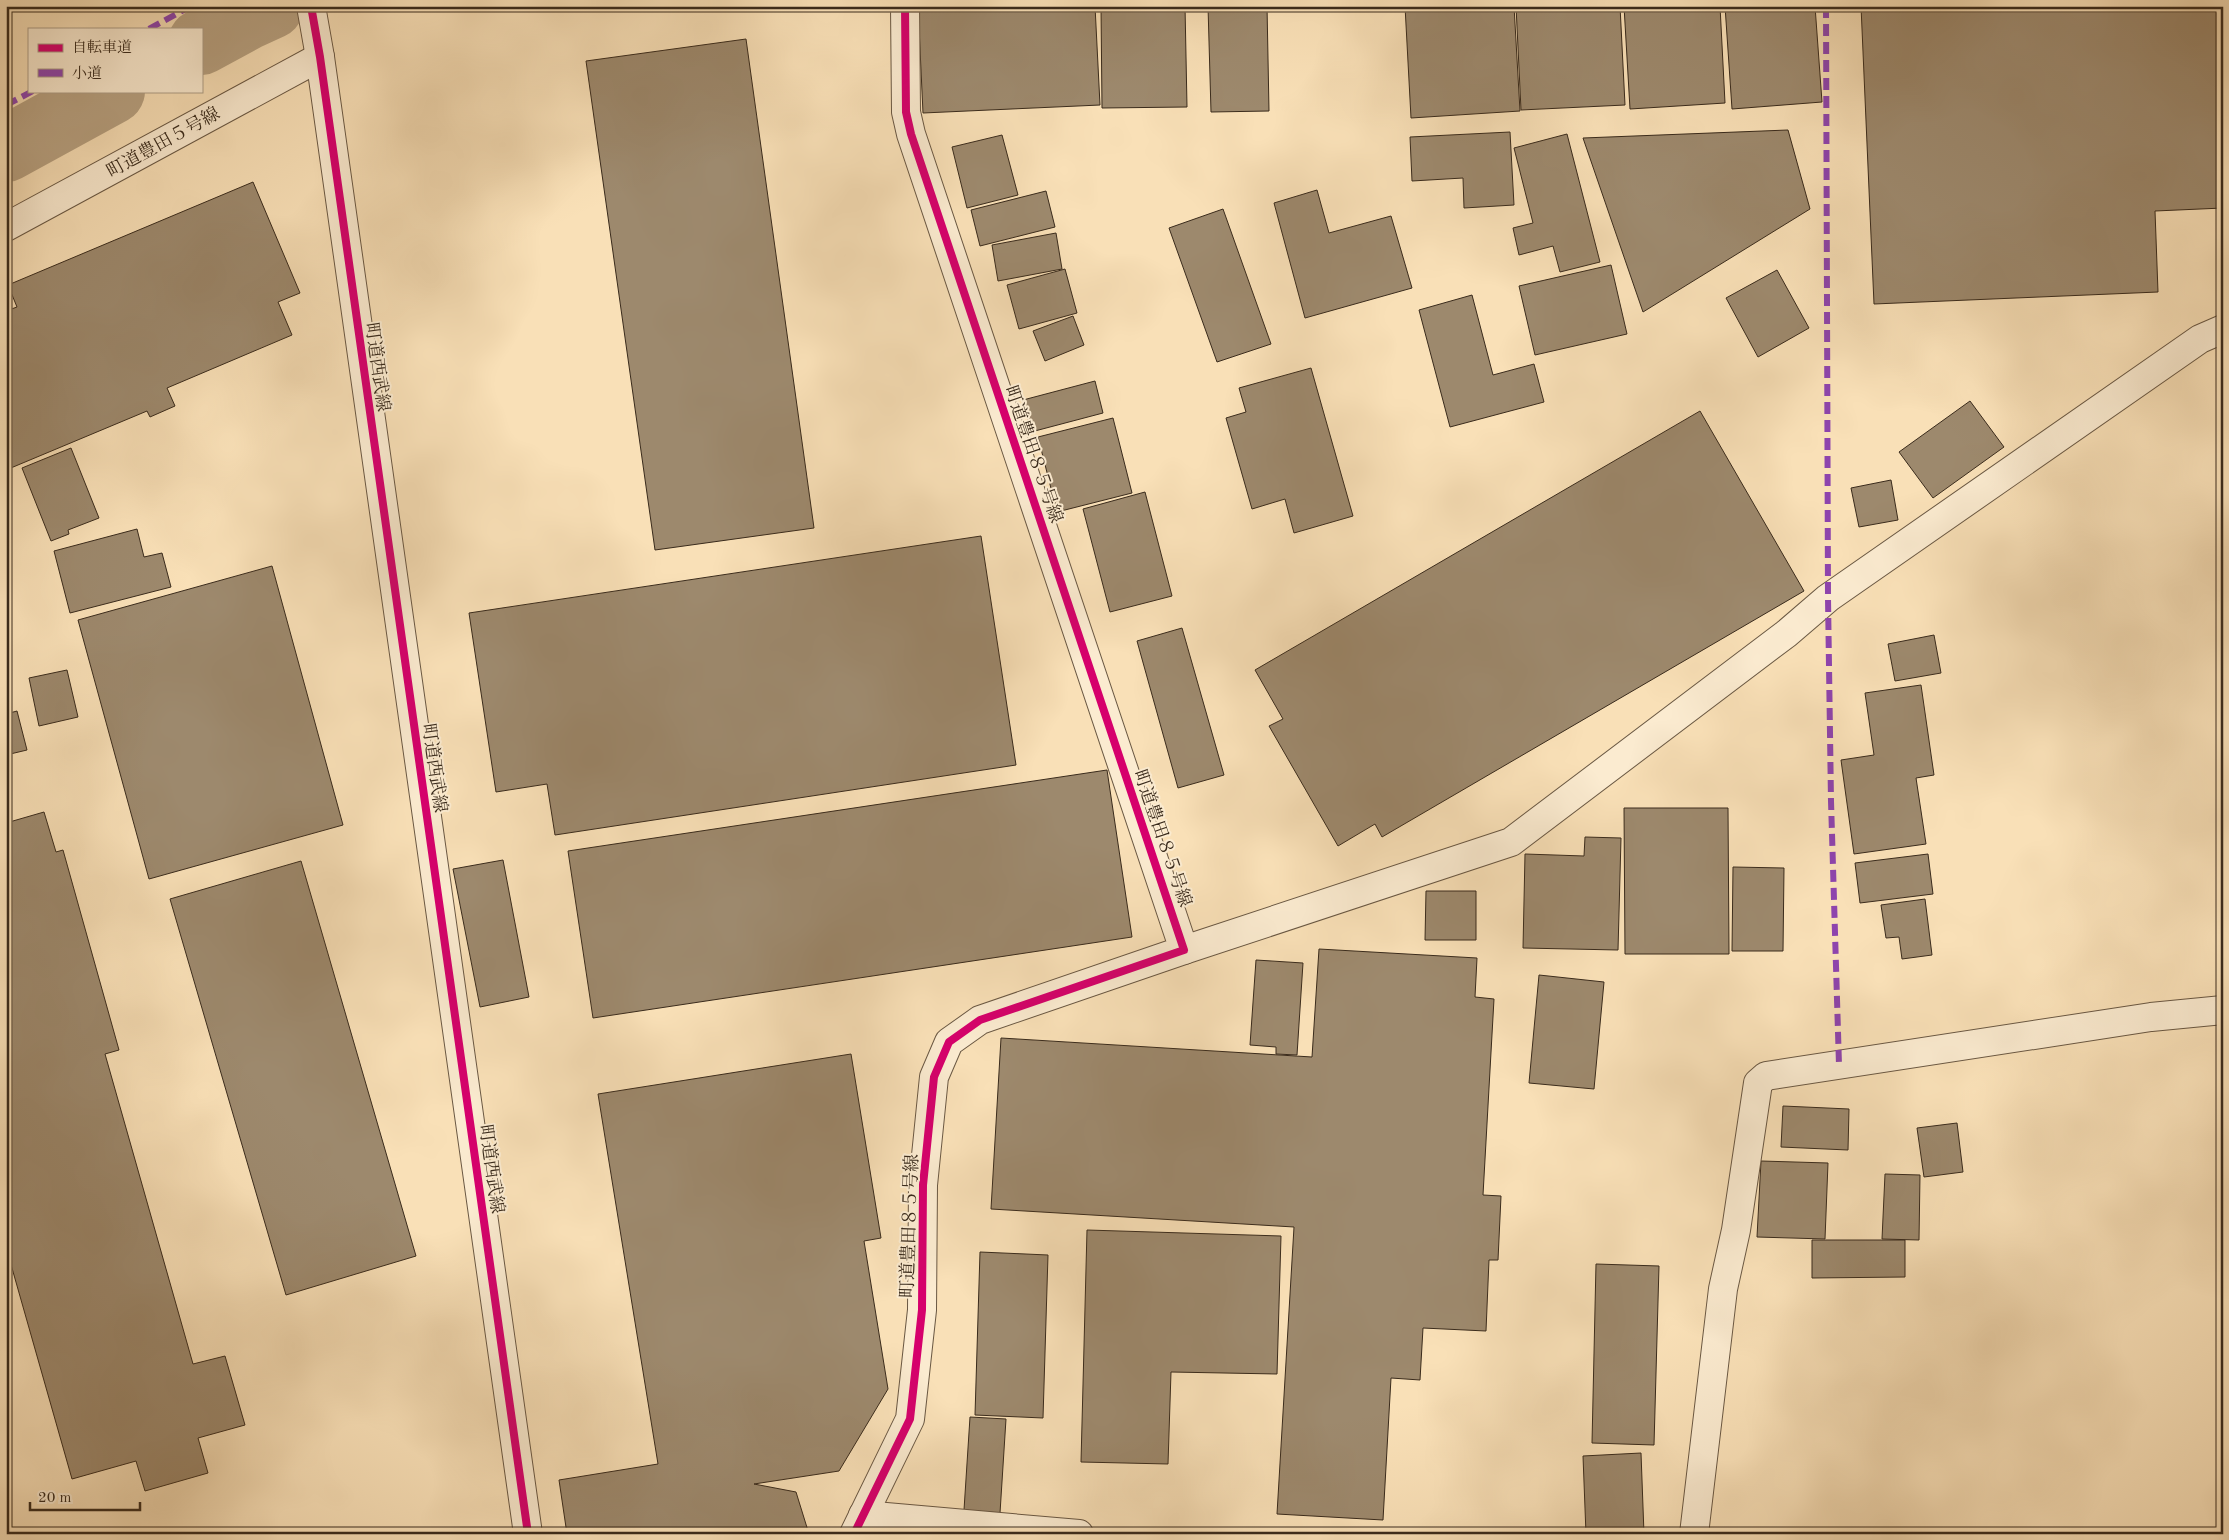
<svg xmlns="http://www.w3.org/2000/svg" width="2229" height="1540" font-family="'Old Standard TT','Noto Serif JP',serif">
  <rect width="100%" height="100%" fill="#f9e0b7"/>
  <filter id="stains"><feTurbulence type="fractalNoise" baseFrequency=".004" numOctaves="4"/><feColorMatrix values="0 0 0 0 .2 0 0 0 0 .09 0 0 0 0 .02 0 0 0 .5 -.17"/></filter>
  <radialGradient id="worn" r=".72"><stop offset=".6" stop-color="#630" stop-opacity="0"/><stop offset="1" stop-color="#630" stop-opacity=".3"/></radialGradient>
  <g fill="none" stroke-linecap="round" stroke-linejoin="round">
    <g stroke="#b8a282" stroke-width="66">
      <polyline points="201,42 247,17 271,6"/>
      <polyline points="6,149 112,91"/>
    </g>
  </g>
  <g fill="#9d896d" stroke="#3a2b1c">
    <polygon points="918,6 1095,6 1100,105 923,113"/>
    <polygon points="1101,6 1185,6 1187,107 1102,108"/>
    <polygon points="1208,6 1267,6 1269,111 1211,112"/>
    <polygon points="1405,6 1514,6 1520,111 1411,118"/>
    <polygon points="1516,6 1620,6 1625,105 1521,110"/>
    <polygon points="1624,6 1720,6 1725,103 1630,109"/>
    <polygon points="1725,6 1815,6 1822,102 1732,109"/>
    <polygon points="1861,6 2223,6 2223,208 2155,211 2158,292 1874,304"/>
    <polygon points="746,39 814,528 655,550 586,61"/>
    <polygon points="1788,130 1810,209 1643,312 1583,138"/>
    <polygon points="1510,132 1514,205 1464,208 1463,178 1412,181 1410,137"/>
    <polygon points="1567,134 1600,262 1560,272 1553,246 1519,255 1513,228 1533,223 1514,148"/>
    <polygon points="1002,135 1018,195 967,208 952,147"/>
    <polygon points="253,182 300,293 278,302 292,335 167,388 175,406 150,417 147,411 6,470 6,311 17,307 8,285"/>
    <polygon points="1317,190 1329,233 1391,216 1412,288 1305,318 1274,203"/>
    <polygon points="1046,191 1055,227 980,246 971,210"/>
    <polygon points="1223,209 1271,344 1217,362 1169,228"/>
    <polygon points="1056,233 1062,269 998,281 992,245"/>
    <polygon points="1611,265 1627,334 1535,355 1519,286"/>
    <polygon points="1065,269 1077,313 1019,329 1007,285"/>
    <polygon points="1777,270 1809,328 1758,357 1726,298"/>
    <polygon points="1472,295 1493,375 1534,364 1544,402 1450,427 1419,310"/>
    <polygon points="1073,316 1084,345 1045,361 1033,331"/>
    <polygon points="1311,368 1353,516 1294,533 1285,499 1252,509 1226,418 1246,412 1239,388"/>
    <polygon points="1095,381 1103,413 1031,432 1023,400"/>
    <polygon points="1970,401 2004,447 1933,498 1899,452"/>
    <polygon points="1700,411 1804,591 1382,837 1375,824 1338,846 1269,726 1283,719 1255,670"/>
    <polygon points="1113,418 1132,493 1057,512 1038,437"/>
    <polygon points="71,448 99,518 68,530 69,534 51,541 22,468"/>
    <polygon points="1891,480 1898,520 1859,527 1851,488"/>
    <polygon points="1145,492 1172,596 1110,612 1083,509"/>
    <polygon points="137,529 144,557 162,553 171,587 70,613 54,551"/>
    <polygon points="981,536 1016,765 555,835 547,784 496,792 469,613"/>
    <polygon points="272,566 343,825 149,879 78,620"/>
    <polygon points="1182,628 1224,775 1178,788 1137,641"/>
    <polygon points="1934,635 1941,673 1895,681 1888,644"/>
    <polygon points="67,670 78,717 39,726 29,678"/>
    <polygon points="1921,685 1934,775 1916,778 1926,844 1854,854 1841,760 1874,755 1865,693"/>
    <polygon points="17,711 27,750 6,755 6,714"/>
    <polygon points="1107,770 1132,937 593,1018 568,851"/>
    <polygon points="1624,808 1728,808 1729,954 1625,954"/>
    <polygon points="44,812 56,852 63,850 119,1050 105,1054 193,1364 225,1356 245,1425 198,1438 208,1473 145,1491 136,1461 72,1479 6,1247 6,823"/>
    <polygon points="1585,837 1621,838 1618,950 1523,948 1525,854 1584,856"/>
    <polygon points="1928,854 1933,894 1860,903 1855,863"/>
    <polygon points="503,860 529,997 480,1007 453,869"/>
    <polygon points="301,861 416,1256 286,1295 170,899"/>
    <polygon points="1733,867 1784,868 1783,951 1732,951"/>
    <polygon points="1426,891 1476,891 1476,940 1425,940"/>
    <polygon points="1925,899 1932,955 1902,959 1899,937 1886,938 1881,905"/>
    <polygon points="1319,949 1477,958 1475,997 1494,999 1483,1195 1501,1196 1498,1260 1489,1260 1486,1331 1423,1328 1420,1380 1391,1378 1383,1520 1277,1514 1294,1227 991,1209 1001,1038 1312,1057"/>
    <polygon points="1256,960 1303,963 1297,1055 1276,1054 1276,1047 1250,1045"/>
    <polygon points="1539,975 1604,982 1594,1089 1529,1083"/>
    <polygon points="851,1054 881,1238 864,1241 888,1389 839,1471 754,1484 796,1492 809,1534 567,1534 559,1480 658,1464 598,1094"/>
    <polygon points="1783,1106 1849,1109 1848,1150 1781,1147"/>
    <polygon points="1957,1123 1963,1172 1924,1177 1917,1128"/>
    <polygon points="1761,1161 1828,1163 1825,1239 1757,1237"/>
    <polygon points="1885,1174 1920,1175 1919,1240 1882,1239"/>
    <polygon points="1087,1230 1281,1236 1277,1374 1171,1372 1168,1464 1081,1462"/>
    <polygon points="1812,1240 1905,1240 1905,1277 1812,1278"/>
    <polygon points="980,1252 1048,1255 1043,1418 975,1415"/>
    <polygon points="1596,1264 1659,1266 1654,1445 1592,1443"/>
    <polygon points="970,1417 1006,1419 1000,1513 964,1510"/>
    <polygon points="1641,1453 1644,1534 1586,1534 1583,1456"/>
  </g>
  <g fill="none" stroke-linecap="round" stroke-linejoin="round">
    <g stroke="#6a5843" stroke-width="30">
      <g id="minor">
        <polyline points="311,6 320,57 528,1534"/>
        <polyline points="6,227 320,57"/>
        <polyline points="1184,950 1511,842 1786,634 1828,598 2200,339 2223,329"/>
        <polyline points="863,1515 1079,1534"/>
        <polyline points="854,1534 910,1419 922,1310 923,1185 934,1077 949,1042 980,1020 1184,950 911,134 906,112 905,6"/>
        <polyline points="1694,1534 1723,1289 1736,1230 1758,1083 1766,1076 2151,1017 2223,1010"/>
      </g>
    </g>
    <use href="#minor" stroke="#fbebd0" stroke-width="28"/>
    <g stroke="#8e44ad" stroke-width="6" stroke-dasharray="12 6" stroke-linecap="butt">
      <polyline points="1826,6 1828,598 1831,801 1839,1065"/>
      <polyline points="149,29 191,6"/>
      <polyline points="6,105 33,91"/>
    </g>
    <g stroke="#fbebd0" stroke-width="11">
      <g id="cycleway">
        <polyline points="311,6 320,57 528,1534"/>
        <polyline points="854,1534 910,1419 922,1310 923,1185 934,1077 949,1042 980,1020 1184,950 911,134 906,112 905,6"/>
      </g>
    </g>
    <use href="#cycleway" stroke="#d6006c" stroke-width="8"/>
  </g>
  <g text-anchor="middle" stroke-width="4" stroke-linejoin="round" paint-order="stroke">
    <g font-size="18" fill="#3a2b1c" stroke="#fbebd0">
      <text transform="translate(163 142) rotate(-29)" y="6">町道豊田５号線</text>
      <text transform="translate(378 367) rotate(82)" y="6">町道西武線</text>
      <text transform="translate(1034 454) rotate(71)" y="6">町道豊田８５号線</text>
      <text transform="translate(435 768) rotate(82)" y="6">町道西武線</text>
      <text transform="translate(1163 838) rotate(71)" y="6">町道豊田８５号線</text>
      <text transform="translate(492 1169) rotate(82)" y="6">町道西武線</text>
      <text transform="translate(909 1226) rotate(-88)" y="6">町道豊田８５号線</text>
    </g>
  </g>
  <rect width="2229" height="1540" fill="none" stroke="#f9e0b7" stroke-width="25"/>
  <rect x="8" y="8" width="2214" height="1525" fill="none" stroke="#3a2b1c" stroke-width="2.5"/>
  <rect x="12" y="12" width="2204" height="1515" fill="none" stroke="#3a2b1c"/>
  <rect x="28" y="28" width="175" height="65" fill="#fbebd0" stroke="#ae9e88"/>
  <rect x="38" y="44" width="25" height="8" fill="#d6006c" stroke="#ae9e88"/>
  <text x="72" y="52" font-size="15" fill="#3a2b1c">自転車道</text>
  <rect x="38" y="69" width="25" height="8" fill="#8e44ad" stroke="#ae9e88"/>
  <text x="72" y="78" font-size="15" fill="#3a2b1c">小道</text>
  <path d="M30 1502v8h110v-8" fill="none" stroke="#3a2b1c" stroke-width="2.5"/>
  <text x="38" y="1502" font-size="15" fill="#3a2b1c" stroke="#fbebd0" stroke-width="4" paint-order="stroke">20 m</text>
  <rect width="100%" height="100%" filter="url(#stains)"/>
  <rect width="100%" height="100%" fill="url(#worn)"/>
</svg>
